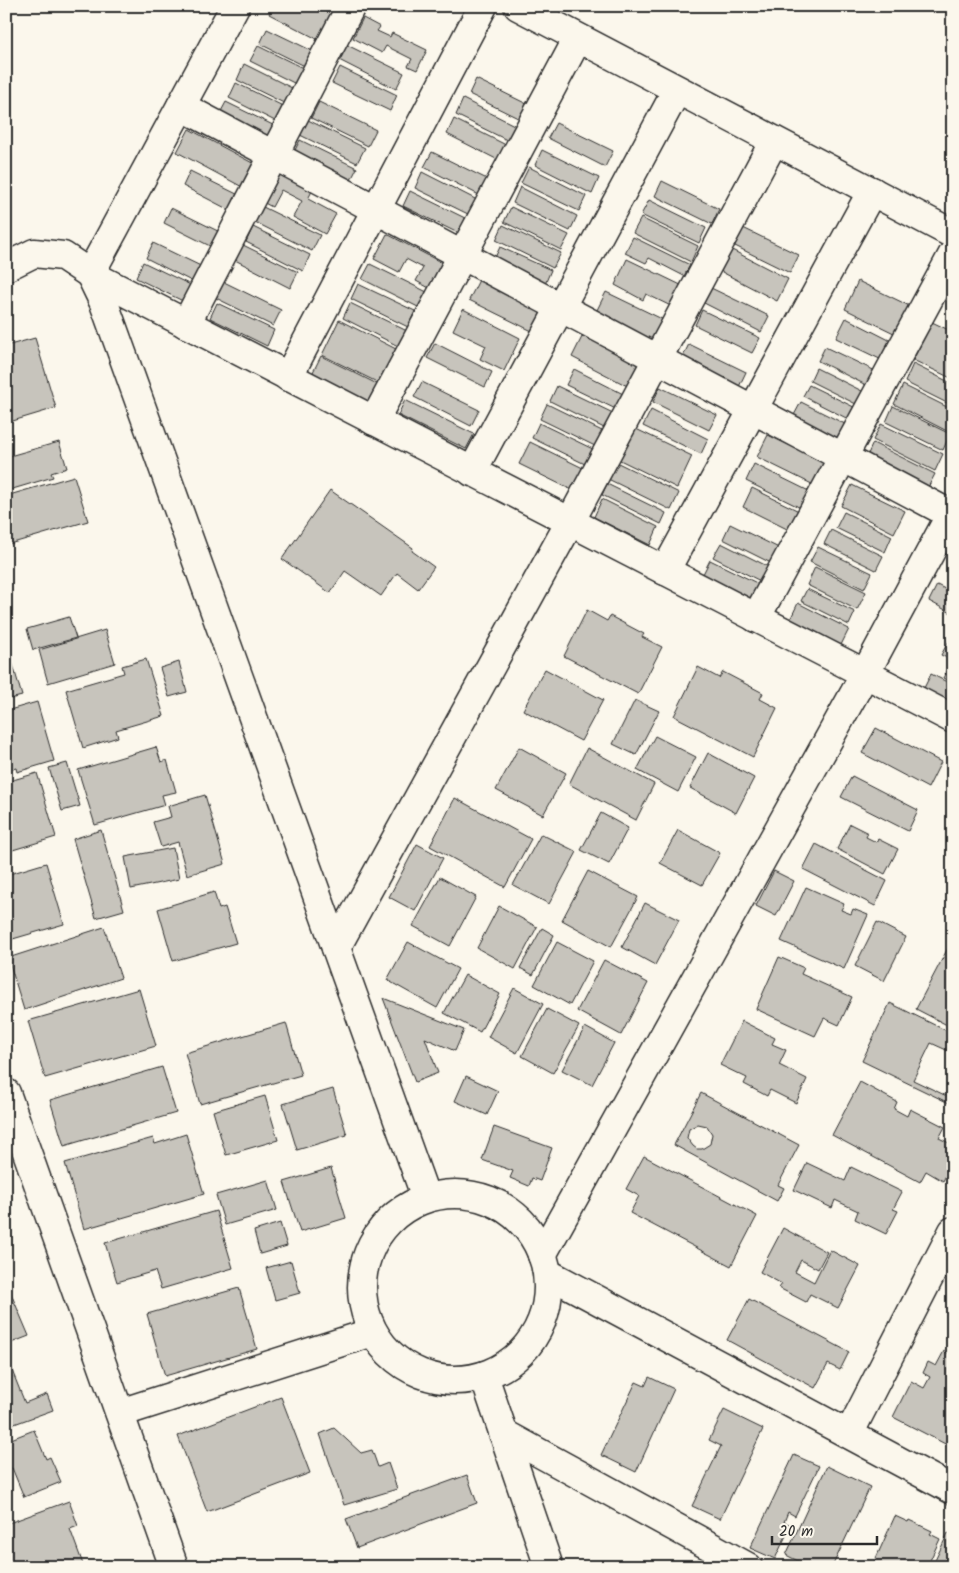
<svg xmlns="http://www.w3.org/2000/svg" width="959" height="1573" font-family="Kalam,sans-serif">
  <rect width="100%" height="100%" fill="#fbf7ec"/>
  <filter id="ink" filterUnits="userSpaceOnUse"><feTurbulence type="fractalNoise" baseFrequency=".02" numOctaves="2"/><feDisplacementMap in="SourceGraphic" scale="10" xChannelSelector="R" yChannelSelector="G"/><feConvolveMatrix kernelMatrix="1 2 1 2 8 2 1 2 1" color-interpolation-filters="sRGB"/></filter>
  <g filter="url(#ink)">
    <g fill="#c7c4bc" stroke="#2b2b2b" fill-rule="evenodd">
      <polygon points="273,6 328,6 345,15 319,40 269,14"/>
      <polygon points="363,18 380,27 377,31 390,37 392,33 427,50 417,70 408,66 412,59 386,46 382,53 353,38"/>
      <polygon points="267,29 325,57 317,72 260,44"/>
      <polygon points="347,45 404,73 396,89 339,60"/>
      <polygon points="258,46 315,74 308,90 250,61"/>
      <polygon points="244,64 302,93 294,108 237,80"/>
      <polygon points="340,67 397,95 390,111 332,83"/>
      <polygon points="476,79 533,107 526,122 469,94"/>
      <polygon points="236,83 293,111 285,126 229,98"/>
      <polygon points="463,99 520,128 513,143 456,115"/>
      <polygon points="226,102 283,130 275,146 218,117"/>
      <polygon points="319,102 376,130 368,146 311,118"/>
      <polygon points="454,119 512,148 504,163 447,134"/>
      <polygon points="308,120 365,148 357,163 300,135"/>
      <polygon points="556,123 613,151 605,167 548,138"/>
      <polygon points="189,129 258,166 246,189 177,152"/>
      <polygon points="300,140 357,168 349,184 292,156"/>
      <polygon points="542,150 599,178 592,194 535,165"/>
      <polygon points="432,152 489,180 481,196 424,167"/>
      <polygon points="276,167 314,187 308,199 336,214 325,234 293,217 302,201 281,190 272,207 259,200"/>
      <polygon points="529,167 586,196 579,211 521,183"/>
      <polygon points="190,171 247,199 239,215 183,186"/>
      <polygon points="422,172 479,201 472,216 415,188"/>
      <polygon points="662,181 719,209 712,224 655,196"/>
      <polygon points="520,187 577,216 570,231 513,203"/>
      <polygon points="410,191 467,219 460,234 403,206"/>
      <polygon points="649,200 706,228 699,243 641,215"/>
      <polygon points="263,207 320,235 312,251 255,222"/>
      <polygon points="511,207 569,235 561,250 504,222"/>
      <polygon points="171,208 228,236 220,251 164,223"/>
      <polygon points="641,218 698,246 691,262 633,233"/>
      <polygon points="503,225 561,253 553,268 496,240"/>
      <polygon points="253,227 310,255 303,271 246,242"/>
      <polygon points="741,227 799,255 790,273 733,245"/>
      <polygon points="387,234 450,267 437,292 416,281 423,268 406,259 399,272 374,259"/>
      <polygon points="633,237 690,265 684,276 649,258 646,263 625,253"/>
      <polygon points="153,243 211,271 203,287 146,258"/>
      <polygon points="241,244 298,272 290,288 233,259"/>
      <polygon points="500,247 551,270 543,289 491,266"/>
      <polygon points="732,250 788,279 777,301 720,271"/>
      <polygon points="627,259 687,288 677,309 646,294 643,300 615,285"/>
      <polygon points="143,262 201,290 193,306 136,278"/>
      <polygon points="370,264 427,292 420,308 362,279"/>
      <polygon points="481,276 546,308 534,332 469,300"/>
      <polygon points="858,281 918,310 904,338 845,309"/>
      <polygon points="224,282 281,310 273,326 216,298"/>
      <polygon points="358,284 415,311 408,327 351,299"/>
      <polygon points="711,288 769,316 761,332 704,303"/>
      <polygon points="606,292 664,320 651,346 593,318"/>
      <polygon points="217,303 274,330 267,346 210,318"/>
      <polygon points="350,303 407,331 400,347 343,318"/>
      <polygon points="463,309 520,338 504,371 480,359 486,346 453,330"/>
      <polygon points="702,310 760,338 752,353 695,325"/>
      <polygon points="846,318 893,342 884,361 836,338"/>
      <polygon points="339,320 396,349 379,383 322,355"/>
      <polygon points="932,322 953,332 953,379 913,360"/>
      <polygon points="584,333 648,367 635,390 572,357"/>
      <polygon points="35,338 56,408 6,423 6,346"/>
      <polygon points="435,343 492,372 485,387 427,358"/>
      <polygon points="689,344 746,372 735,395 678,367"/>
      <polygon points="825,347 888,377 880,392 818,361"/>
      <polygon points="321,356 379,385 370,403 312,374"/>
      <polygon points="913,364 953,384 953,406 905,382"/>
      <polygon points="816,368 874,397 868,410 810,381"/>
      <polygon points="574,369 631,398 624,413 566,385"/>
      <polygon points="422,382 479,410 471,426 414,397"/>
      <polygon points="809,385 864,412 858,424 803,396"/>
      <polygon points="903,385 953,410 953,424 949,432 894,404"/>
      <polygon points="557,386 615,414 608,430 550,401"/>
      <polygon points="660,387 717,415 709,430 653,402"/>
      <polygon points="405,400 474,434 466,449 398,415"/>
      <polygon points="801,402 849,426 841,442 793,417"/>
      <polygon points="547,404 604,432 597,447 540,419"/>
      <polygon points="893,406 950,434 943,450 886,422"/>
      <polygon points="651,410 708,439 701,454 643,426"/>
      <polygon points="539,423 597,451 589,466 532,438"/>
      <polygon points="881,424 943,454 935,471 873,440"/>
      <polygon points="634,428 692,456 677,488 618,459"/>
      <polygon points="768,435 835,468 824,490 757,457"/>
      <polygon points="59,442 67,468 51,473 53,477 6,491 6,457"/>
      <polygon points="530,442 587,470 576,492 519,464"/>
      <polygon points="873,443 935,474 924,495 863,465"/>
      <polygon points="612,460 679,493 671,510 604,477"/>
      <polygon points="754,464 821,497 813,514 746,481"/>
      <polygon points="74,476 88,521 6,545 6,496"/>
      <polygon points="607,484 666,513 661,524 602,495"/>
      <polygon points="852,485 905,511 894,533 841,506"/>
      <polygon points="752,488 809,516 799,535 743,507"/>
      <polygon points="330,490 413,548 412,551 434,567 418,589 397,573 381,596 345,571 330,593 282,559"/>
      <polygon points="602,499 658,527 650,545 594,517"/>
      <polygon points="844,512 892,536 885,552 836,528"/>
      <polygon points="730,524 791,554 783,569 723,539"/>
      <polygon points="831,530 883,556 876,570 824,544"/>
      <polygon points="721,543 781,573 774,588 713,557"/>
      <polygon points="818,547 872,573 864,589 810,562"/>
      <polygon points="710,560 771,590 760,612 699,582"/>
      <polygon points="815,567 866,592 857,610 807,585"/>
      <polygon points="937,585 953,593 953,614 929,601"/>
      <polygon points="807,589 855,612 849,625 801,601"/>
      <polygon points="798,603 849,629 840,647 789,622"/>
      <polygon points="587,610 607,621 610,616 644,634 642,637 662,647 638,694 564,656"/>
      <polygon points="69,617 76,638 33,650 27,629"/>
      <polygon points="105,630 115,663 48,683 39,650"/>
      <polygon points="951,637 953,638 953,661 941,655"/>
      <polygon points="6,641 22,696 6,700"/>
      <polygon points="146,659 164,716 116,730 118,737 83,748 66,690 124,673 122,666"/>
      <polygon points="179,662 187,692 169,697 160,668"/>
      <polygon points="951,663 953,663 953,683 943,678"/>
      <polygon points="698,667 719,678 723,672 763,693 760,699 777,708 753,757 674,716"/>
      <polygon points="545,669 603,700 581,741 523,710"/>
      <polygon points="931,674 953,685 953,712 921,694"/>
      <polygon points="635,700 659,711 636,755 613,744"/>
      <polygon points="37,702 54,761 17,772 16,768 6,771 6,711"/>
      <polygon points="876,728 941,762 928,788 862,753"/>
      <polygon points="655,736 696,757 678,792 637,770"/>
      <polygon points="156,747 161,762 167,760 176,792 162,795 165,805 95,825 78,770"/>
      <polygon points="519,747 566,773 543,815 496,790"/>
      <polygon points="587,748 654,784 636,820 569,784"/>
      <polygon points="708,753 754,778 736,813 690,788"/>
      <polygon points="67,763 80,806 62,811 49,768"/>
      <polygon points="37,773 56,837 6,852 6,782"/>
      <polygon points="852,776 918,810 908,831 841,797"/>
      <polygon points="205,795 225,864 187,875 178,842 161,847 153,822 171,817 168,806"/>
      <polygon points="455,798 531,839 505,887 430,846"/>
      <polygon points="601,813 628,828 609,864 581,850"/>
      <polygon points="850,824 868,833 866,837 876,842 878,839 898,849 885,874 837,849"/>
      <polygon points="101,830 124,910 96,918 73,839"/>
      <polygon points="678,830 720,853 702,885 660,863"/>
      <polygon points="541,834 577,852 549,904 513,885"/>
      <polygon points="417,844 443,858 415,911 389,897"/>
      <polygon points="816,844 887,881 875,906 803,869"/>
      <polygon points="173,848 179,879 131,889 125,857"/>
      <polygon points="46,863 64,924 6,941 6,875"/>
      <polygon points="588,871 638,897 611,947 562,920"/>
      <polygon points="774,871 794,881 776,916 756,906"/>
      <polygon points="440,877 476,897 450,946 413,926"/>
      <polygon points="806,887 844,904 841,910 851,914 853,909 868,915 844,969 781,941"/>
      <polygon points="214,892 219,909 225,907 236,943 173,961 158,909"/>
      <polygon points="645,903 679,920 655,965 622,947"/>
      <polygon points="499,906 537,927 515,969 477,948"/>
      <polygon points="877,922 906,937 884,981 855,966"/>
      <polygon points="104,927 121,978 24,1010 8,958"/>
      <polygon points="542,928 554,935 533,975 520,968"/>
      <polygon points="408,942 458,969 437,1008 387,980"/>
      <polygon points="557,942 593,961 570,1005 534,985"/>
      <polygon points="948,948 953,950 953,1019 949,1026 916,1009"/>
      <polygon points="779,957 804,968 801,974 852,997 839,1025 824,1018 815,1036 756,1009"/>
      <polygon points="604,960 648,983 621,1035 577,1011"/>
      <polygon points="465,975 500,994 480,1032 444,1013"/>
      <polygon points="514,988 543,1004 517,1053 488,1037"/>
      <polygon points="139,989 156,1046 45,1078 28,1021"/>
      <polygon points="383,998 464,1030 455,1051 425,1038 438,1073 415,1082"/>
      <polygon points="890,1003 953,1034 953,1053 931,1043 913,1080 953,1099 953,1105 862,1061"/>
      <polygon points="547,1009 579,1026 553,1073 522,1056"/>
      <polygon points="742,1021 775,1038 772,1044 786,1050 779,1065 807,1079 796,1103 770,1090 767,1096 744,1084 747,1078 720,1065"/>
      <polygon points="286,1023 301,1075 200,1104 185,1053"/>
      <polygon points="585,1027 614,1043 592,1085 562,1070"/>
      <polygon points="162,1067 176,1113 64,1146 50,1100"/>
      <polygon points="466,1076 498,1091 487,1115 455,1101"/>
      <polygon points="860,1082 897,1102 894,1109 907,1116 910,1109 945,1127 939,1138 953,1145 953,1162 943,1181 926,1171 920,1182 832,1135"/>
      <polygon points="333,1089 347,1135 297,1150 283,1104"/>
      <path d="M701 1093 799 1145 778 1185 784 1188 777 1201 674 1145ZM698 1124 707 1126 712 1134 710 1144 702 1149H697L693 1146 687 1138 689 1129Z"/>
      <polygon points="265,1096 278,1140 226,1155 213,1111"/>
      <polygon points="494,1127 552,1148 540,1181 532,1178 529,1186 510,1178 513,1171 482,1160"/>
      <polygon points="186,1134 204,1194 84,1229 65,1163 153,1138 155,1144"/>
      <polygon points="644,1156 757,1216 731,1266 630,1213 639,1196 626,1189"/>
      <polygon points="807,1163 845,1181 851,1167 902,1192 893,1209 898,1211 886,1234 855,1219 858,1211 835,1200 832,1208 794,1190"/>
      <polygon points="331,1168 346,1218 300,1232 284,1182"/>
      <polygon points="268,1180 277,1210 225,1225 216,1195"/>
      <polygon points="216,1211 233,1268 161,1289 155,1271 117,1282 105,1243"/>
      <polygon points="280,1223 287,1246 260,1254 254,1231"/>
      <polygon points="783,1228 827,1252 818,1269 801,1260 795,1272 814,1282 830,1250 860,1266 838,1308 810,1294 806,1302 779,1288 782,1284 760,1272"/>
      <polygon points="291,1261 300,1293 275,1300 266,1268"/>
      <polygon points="6,1282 29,1336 6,1345"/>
      <polygon points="239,1288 257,1349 165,1376 147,1314"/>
      <polygon points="749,1299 849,1352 840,1370 828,1364 815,1388 727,1340"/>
      <polygon points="944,1351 953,1356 953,1448 893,1417 911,1381 924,1388 930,1377 923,1373 928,1362 936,1366"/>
      <polygon points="7,1358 25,1403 47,1394 53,1410 6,1427"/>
      <polygon points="649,1377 674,1389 636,1472 601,1455 636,1382 645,1386"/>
      <polygon points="281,1397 310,1473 207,1512 178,1436"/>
      <polygon points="724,1410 763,1429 720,1519 692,1506 721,1446 709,1440"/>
      <polygon points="334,1428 361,1453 372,1450 378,1467 388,1463 397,1489 344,1505 320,1434"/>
      <polygon points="34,1430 46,1459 50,1457 61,1482 24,1497 12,1468 6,1469 6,1441"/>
      <polygon points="794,1455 819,1466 795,1516 788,1512 784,1522 791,1525 775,1559 750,1548"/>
      <polygon points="827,1466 870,1487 832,1567 810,1567 786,1555"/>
      <polygon points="467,1475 477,1503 357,1548 346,1519"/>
      <polygon points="69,1501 78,1526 70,1529 84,1567 6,1567 6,1524"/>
      <polygon points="895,1516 908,1522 909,1520 932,1531 930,1534 940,1539 927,1567 872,1567"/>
      <polygon points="948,1533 953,1535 953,1567 932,1567"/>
    </g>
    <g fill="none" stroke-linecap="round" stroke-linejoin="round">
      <g stroke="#2b2b2b" stroke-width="31">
        <g id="street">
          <polyline points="181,106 950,514"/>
          <polyline points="6,267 34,253 63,256 90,274 953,719"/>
          <polyline points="90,274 104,303 426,1198"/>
          <polyline points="90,274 235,6"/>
          <polyline points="186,324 351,6"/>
          <polyline points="288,377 483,6"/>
          <polyline points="374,421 578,38"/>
          <polyline points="472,472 677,90"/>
          <polyline points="665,571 872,191"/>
          <polyline points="756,618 953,254"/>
          <polyline points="336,948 570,522 774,141"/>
          <circle cx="455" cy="1287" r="93"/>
          <polyline points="542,1255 865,674 953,510"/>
          <polyline points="549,1274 953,1490"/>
          <polyline points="484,1376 549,1567"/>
          <polyline points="120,1413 373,1332"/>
          <polyline points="503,1433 748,1567"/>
          <polyline points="849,1434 953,1231"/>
        </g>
      </g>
      <g stroke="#2b2b2b" stroke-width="31">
        <g id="secondary">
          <polyline points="518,6 953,234"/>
          <polyline points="6,1093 174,1567"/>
        </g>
      </g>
      <use href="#street" stroke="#fbf7ec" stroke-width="28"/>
      <use href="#secondary" stroke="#fbf7ec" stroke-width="28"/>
    </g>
  </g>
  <rect width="959" height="1573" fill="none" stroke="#fbf7ec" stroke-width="25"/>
  <rect x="12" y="12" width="934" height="1548" fill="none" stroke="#2b2b2b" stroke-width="2" filter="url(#ink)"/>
  <path d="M772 1536v8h105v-8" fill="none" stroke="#2b2b2b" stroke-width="2.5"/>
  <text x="779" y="1536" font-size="15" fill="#2b2b2b" stroke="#fbf7ec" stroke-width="4" paint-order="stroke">20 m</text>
</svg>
